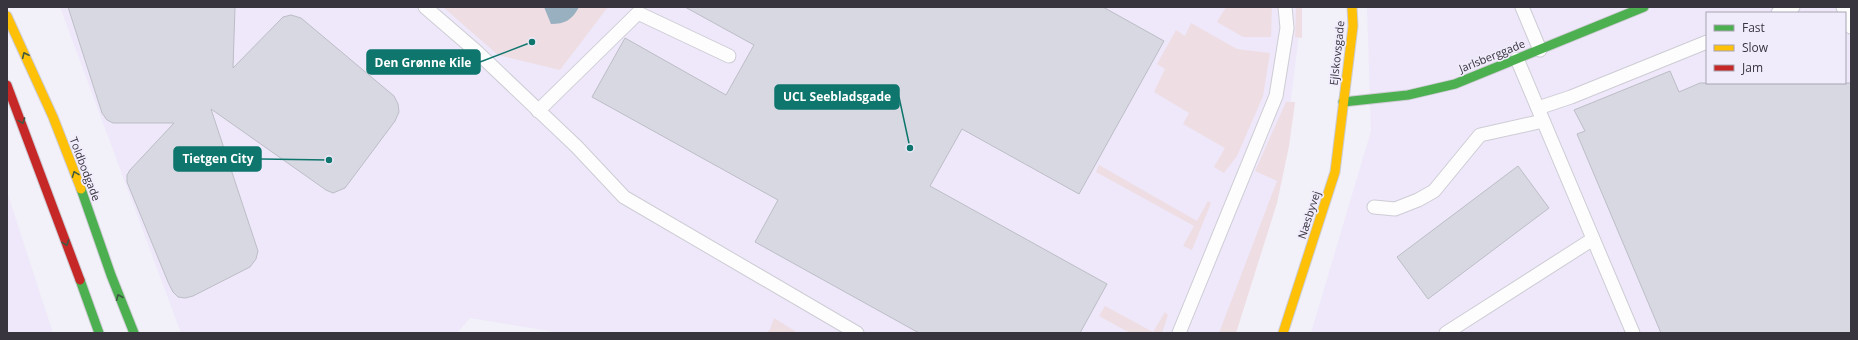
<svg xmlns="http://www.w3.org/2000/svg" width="1858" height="340" font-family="'Open Sans',sans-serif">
  <rect width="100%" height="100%" fill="#f2f0f8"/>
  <g fill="#eee8fa" fill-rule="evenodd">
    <polygon points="60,7 1299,7 1299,35 1280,183 1231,333 561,333 470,318 457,333 181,333"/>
    <path d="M1367 7H1851V333H1311L1371 131ZM1707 13H1845V83H1707Z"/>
    <polygon points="7,192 53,333 7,333"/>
  </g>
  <g fill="#eedee3">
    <polygon points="443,7 608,7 560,70 498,55"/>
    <polygon points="1226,7 1272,7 1271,37 1243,37 1217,22"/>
    <polygon points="1296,7 1302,7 1302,38 1295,37"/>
    <polygon points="1191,23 1237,49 1270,53 1263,96 1237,156 1224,173 1214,167 1225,148 1183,124 1189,113 1154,92 1165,69 1157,64 1176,30 1185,36"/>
    <polygon points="1286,102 1295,102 1289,146 1277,203 1236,333 1219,333 1277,181 1255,171"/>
    <polygon points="1099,165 1197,221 1208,201 1211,203 1192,250 1183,246 1194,226 1096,172"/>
    <polygon points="1105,306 1153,332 1165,312 1168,315 1162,333 1130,333 1099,316"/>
    <polygon points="774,318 798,333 767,333 770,329"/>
  </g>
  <path fill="#98b0c0" d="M544 7H579C572 20 565 24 551 24Z"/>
  <g fill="#d7d8e2" stroke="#bcbdc5">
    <polygon points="68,7 235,7 233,68 283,17 291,15 301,18 394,96 398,104 399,112 395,121 345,188 333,193 326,190 211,109 258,251 256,259 250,267 193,296 185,298 178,297 173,292 168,282 127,182 127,175 130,170 174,123 113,123 107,120 102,113"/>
    <polygon points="685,7 1103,7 1164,41 1079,194 962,129 930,186 1107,284 1080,333 919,333 755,242 778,200 592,97 625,38 726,95 754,45"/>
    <polygon points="1670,71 1679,92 1700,83 1851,83 1851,333 1661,333 1577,134 1585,131 1574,110"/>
    <polygon points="1518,166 1549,208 1428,299 1397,257"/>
  </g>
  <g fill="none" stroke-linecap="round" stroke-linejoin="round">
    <g stroke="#ceccd4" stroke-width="15">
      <g id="lane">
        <polyline points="425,7 476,51 577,147 624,197 857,333"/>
        <polyline points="1522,7 1540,50"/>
        <polyline points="1843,7 1851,27"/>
        <polyline points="1778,13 1793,7"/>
        <polyline points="1517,59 1633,333"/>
        <polyline points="1538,108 1571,97 1707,42"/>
        <polyline points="538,111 638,13 729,56"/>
        <polyline points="1374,207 1395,209 1418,200 1434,191 1480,135 1543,121"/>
        <polyline points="1179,333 1276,96 1287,28 1285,7"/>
        <polyline points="1446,333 1593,239"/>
      </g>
    </g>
    <g stroke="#ceccd4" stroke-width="11">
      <g id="fast">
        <polyline points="1343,102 1408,95 1455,84 1644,7"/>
        <polyline points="81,189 111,275 134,333"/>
        <polyline points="80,280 99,333"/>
      </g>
    </g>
    <g stroke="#ceccd4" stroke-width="11">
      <g id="slow">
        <polyline points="7,16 53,117 81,189"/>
        <polyline points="1283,333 1335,172 1353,26 1352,7"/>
      </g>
    </g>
    <g stroke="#ceccd4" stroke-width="11">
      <polyline id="jam" points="7,85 80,280"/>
    </g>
    <use href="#lane" stroke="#fdfdfe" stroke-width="13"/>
    <use href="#fast" stroke="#4caf50" stroke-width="9"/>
    <use href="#slow" stroke="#ffc107" stroke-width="9"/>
    <use href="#jam" stroke="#c62828" stroke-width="9"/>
  </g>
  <defs><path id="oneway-chevron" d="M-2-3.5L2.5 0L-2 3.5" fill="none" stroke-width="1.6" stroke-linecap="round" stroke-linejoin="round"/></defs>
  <g stroke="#3f5a44">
    <use href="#oneway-chevron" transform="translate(25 55) rotate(-115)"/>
    <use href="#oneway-chevron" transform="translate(22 121) rotate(70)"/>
    <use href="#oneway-chevron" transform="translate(75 174) rotate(-111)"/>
    <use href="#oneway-chevron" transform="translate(66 243) rotate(70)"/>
    <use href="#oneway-chevron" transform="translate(119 297) rotate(-113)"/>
  </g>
  <g text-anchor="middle" stroke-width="3.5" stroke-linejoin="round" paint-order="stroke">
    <g font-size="11" fill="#39353f" stroke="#f1ecfb">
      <text transform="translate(1337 53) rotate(-84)" y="4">Ejlskovsgade</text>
      <text transform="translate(1492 56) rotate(-22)" y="4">Jarlsberggade</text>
      <text transform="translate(85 169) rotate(69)" y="4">Toldbodgade</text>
      <text transform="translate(1309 215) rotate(-72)" y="4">Næsbyvej</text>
    </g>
  </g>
  <path fill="none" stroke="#0f766e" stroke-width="1.5" d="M532 42L480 62M910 148L899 97M329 160L261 159"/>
  <g fill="#0f766e" stroke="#f1ecfb" stroke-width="1.5">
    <circle cx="532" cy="42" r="4"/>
    <circle cx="910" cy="148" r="4"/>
    <circle cx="329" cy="160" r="4"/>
  </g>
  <g fill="#0f766e" stroke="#0f766e" stroke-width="1.5">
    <rect x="367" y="50" width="113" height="24" rx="4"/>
    <rect x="775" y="85" width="124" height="24" rx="4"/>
    <rect x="174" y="147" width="87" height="24" rx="4"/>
  </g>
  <g font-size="12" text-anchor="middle" font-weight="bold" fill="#fff">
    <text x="423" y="67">Den Grønne Kile</text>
    <text x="837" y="101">UCL Seebladsgade</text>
    <text x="218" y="163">Tietgen City</text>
  </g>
  <rect width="1858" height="340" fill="none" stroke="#39353f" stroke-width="16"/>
  <rect x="1706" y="12" width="140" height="72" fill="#f1ecfb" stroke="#a7a3b0"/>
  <rect x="1714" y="25" width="20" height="6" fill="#4caf50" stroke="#a7a3b0"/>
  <text x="1742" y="32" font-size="12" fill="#39353f">Fast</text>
  <rect x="1714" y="45" width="20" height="6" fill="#ffc107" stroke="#a7a3b0"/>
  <text x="1742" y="52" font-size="12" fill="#39353f">Slow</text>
  <rect x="1714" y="65" width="20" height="6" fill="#c62828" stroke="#a7a3b0"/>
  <text x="1742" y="72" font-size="12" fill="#39353f">Jam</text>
</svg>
